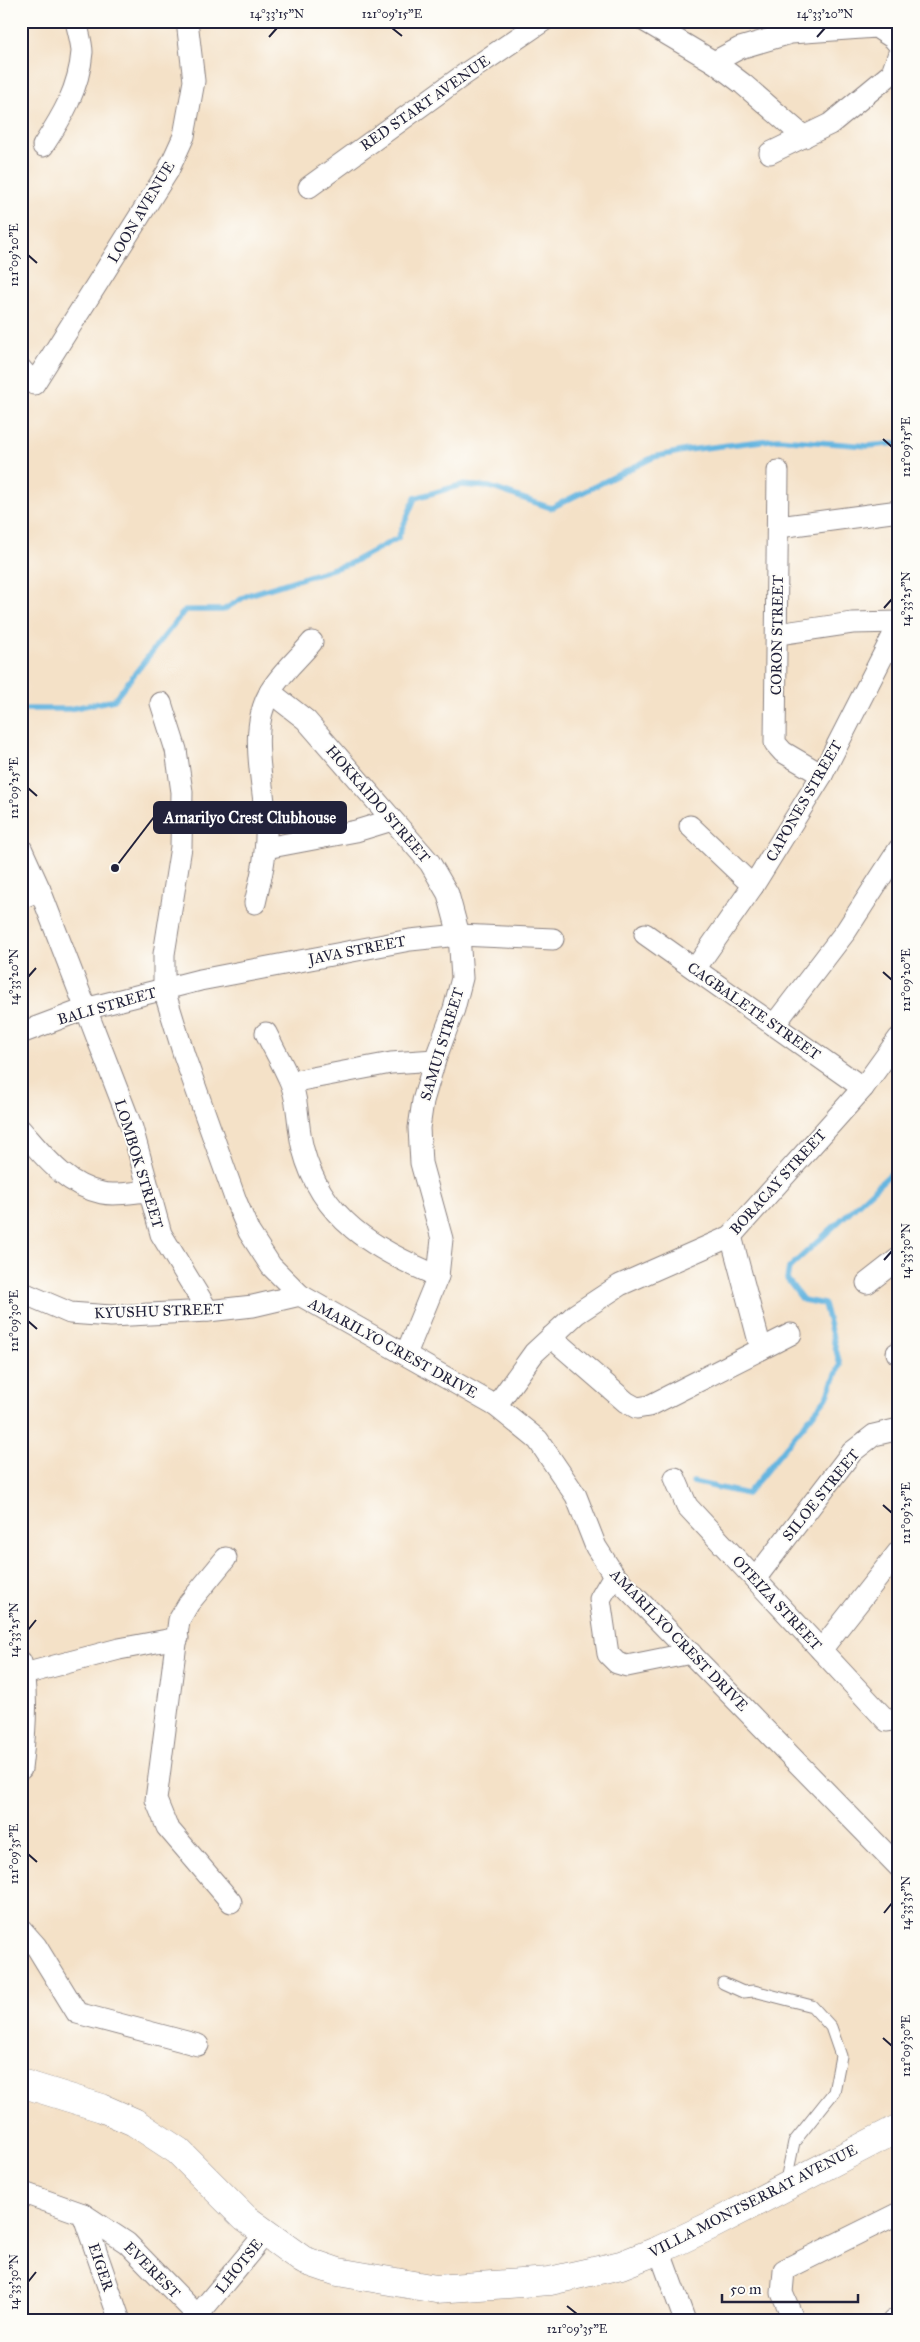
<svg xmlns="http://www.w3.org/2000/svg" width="920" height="2342" font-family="'IM FELL Great Primer',serif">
  <rect width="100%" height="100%" fill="#fdfcf7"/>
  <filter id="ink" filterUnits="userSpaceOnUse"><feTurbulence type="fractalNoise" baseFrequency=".02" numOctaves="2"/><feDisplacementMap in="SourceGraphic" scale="10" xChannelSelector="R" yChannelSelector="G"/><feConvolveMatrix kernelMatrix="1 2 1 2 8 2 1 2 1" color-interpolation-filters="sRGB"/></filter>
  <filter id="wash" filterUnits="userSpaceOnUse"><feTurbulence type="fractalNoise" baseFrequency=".0096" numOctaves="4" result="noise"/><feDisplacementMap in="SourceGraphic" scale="20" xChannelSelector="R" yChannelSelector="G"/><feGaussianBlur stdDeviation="1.12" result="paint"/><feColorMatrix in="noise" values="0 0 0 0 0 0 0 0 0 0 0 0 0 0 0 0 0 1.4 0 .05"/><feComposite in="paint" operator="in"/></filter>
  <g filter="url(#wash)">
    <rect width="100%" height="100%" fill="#f4e1c7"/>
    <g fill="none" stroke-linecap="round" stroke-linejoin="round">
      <g stroke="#65b5e0" stroke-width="5.5">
        <polyline points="21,709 69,709 114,700 185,610 223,610 248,595 351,563 398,538 415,498 461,485 490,487 551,508 654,457 688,450 778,439 868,446 899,443"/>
        <polyline points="693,1482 747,1494 827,1397 840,1365 824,1304 803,1300 787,1279 789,1268 899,1166"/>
      </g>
    </g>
  </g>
  <g filter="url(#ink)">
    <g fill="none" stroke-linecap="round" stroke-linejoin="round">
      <g stroke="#8b8281" stroke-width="13">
        <polyline id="lane" points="723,1983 743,1992 754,1991 812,2006 831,2027 841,2056 834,2092 794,2142 785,2185"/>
      </g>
      <g stroke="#8b8281" stroke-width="23">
        <g id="street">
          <polyline points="645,21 714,62 743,84 804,137"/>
          <polyline points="714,62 740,48 791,33 876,27 893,38 899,45"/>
          <path d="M43 146C62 117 79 89 82 52 82 43 78 31 76 21"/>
          <polyline points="770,153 830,124 892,73 899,53"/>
          <polyline points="309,187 465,74 543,21"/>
          <polyline points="21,369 34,384 168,171 184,136 194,81 187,21"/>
          <polyline points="778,471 775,743 783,752 822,775"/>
          <polyline points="779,527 899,511"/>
          <polyline points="778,634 852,623 899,622"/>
          <polyline points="270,692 306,720 430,863 448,894 459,935 462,978 454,1009 435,1060 423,1101 419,1128 421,1163 442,1239 438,1276 406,1354"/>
          <polyline points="161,703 176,750 182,792 181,847 164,954 164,990 184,1055 236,1201 249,1232 271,1266 300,1295 496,1406 538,1440 576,1496 596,1547 614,1575 899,1867"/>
          <polyline points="690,826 753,886"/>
          <polyline points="21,848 40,890 132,1128 161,1234 208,1311"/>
          <polyline points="266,848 356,831 392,820"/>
          <polyline points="21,898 40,890"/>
          <path d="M255 903C261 878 267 853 266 827 265 784 247 732 270 692 280 674 299 658 312 642"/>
          <polyline points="645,934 863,1088"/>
          <polyline points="695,969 753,886 822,775 899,624"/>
          <polyline points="774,1025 846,931 899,849"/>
          <polyline points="21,1033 85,1009 200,980 410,940 459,935 553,939"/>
          <path d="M266 1033C274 1049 283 1065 290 1081 299 1101 297 1127 303 1149 321 1219 375 1250 438 1276"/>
          <polyline points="291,1082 391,1063 435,1060"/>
          <path d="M21 1130C44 1156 65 1185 102 1193 115 1196 134 1192 148 1191"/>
          <polyline points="731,1236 761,1349"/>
          <polyline points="867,1283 899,1258"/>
          <polyline points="21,1292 70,1313 111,1316 208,1311 253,1306 300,1295"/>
          <polyline points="551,1337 626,1402 637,1408 649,1406 791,1334"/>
          <polyline points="897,1353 899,1353"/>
          <polyline points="496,1406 534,1353 576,1314 620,1285 731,1236 863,1088 899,1038"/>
          <polyline points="675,1478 687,1506 887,1721"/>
          <polyline points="226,1558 189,1603 179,1620 156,1800 167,1827 231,1902"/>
          <polyline points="614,1575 600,1599 608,1654 617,1663 627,1666 691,1653"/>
          <polyline points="755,1579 852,1452 874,1435 899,1429"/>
          <polyline points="821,1650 899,1551"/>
          <polyline points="24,1674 119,1649 178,1638"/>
          <path d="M21 1769C25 1737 29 1693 21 1662"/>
          <polyline points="21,1929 36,1946 77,2013 198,2045"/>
          <polyline points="21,2192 83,2214 127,2243 198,2316"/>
          <polyline points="83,2214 120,2321"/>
          <polyline points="659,2250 685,2321"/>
          <polyline points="193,2321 265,2234"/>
          <polyline points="794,2321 782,2293 784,2270 899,2213"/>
          <polyline points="893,2321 899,2318"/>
        </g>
      </g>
      <g stroke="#8b8281" stroke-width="29">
        <polyline id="secondary" points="21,2083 102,2108 134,2122 178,2151 245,2218 303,2260 338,2272 436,2289 550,2281 621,2265 659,2250 712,2225 899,2128"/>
      </g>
      <use href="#lane" stroke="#fff" stroke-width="11"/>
      <use href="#street" stroke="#fff" stroke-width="21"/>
      <use href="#secondary" stroke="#fff" stroke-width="28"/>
    </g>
  </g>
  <path fill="none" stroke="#22223b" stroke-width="2" d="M392 28 402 36M269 37 277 28M817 37 825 28M28 255 37 263M883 439 892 447M884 608 892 599M28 788 37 796M883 972 892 980M28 977 36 968M884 1260 892 1251M28 1321 37 1329M883 1505 892 1513M28 1630 36 1620M28 1854 37 1862M884 1913 892 1903M883 2038 892 2046M28 2282 36 2272M567 2306 577 2314"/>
  <g text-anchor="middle" stroke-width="4" stroke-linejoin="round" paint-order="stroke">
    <g font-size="15" fill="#22223b" stroke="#fdfcf7">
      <text transform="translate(425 103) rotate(-35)" y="5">RED START AVENUE</text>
      <text transform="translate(141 212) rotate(-59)" y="5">LOON AVENUE</text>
      <text transform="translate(777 635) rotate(-89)" y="5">CORON STREET</text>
      <text transform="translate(804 801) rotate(-60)" y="5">CAPONES STREET</text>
      <text transform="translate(378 804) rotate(49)" y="5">HOKKAIDO STREET</text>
      <text transform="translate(357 950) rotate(-11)" y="5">JAVA STREET</text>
      <text transform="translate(107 1006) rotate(-16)" y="5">BALI STREET</text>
      <text transform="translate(754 1011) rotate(35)" y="5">CAGBALETE STREET</text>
      <text transform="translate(442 1044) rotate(-73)" y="5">SAMUI STREET</text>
      <text transform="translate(139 1164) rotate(73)" y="5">LOMBOK STREET</text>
      <text transform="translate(778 1182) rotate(-48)" y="5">BORACAY STREET</text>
      <text transform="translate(159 1311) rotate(-2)" y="5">KYUSHU STREET</text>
      <text transform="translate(393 1348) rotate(29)" y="5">AMARILYO CREST DRIVE</text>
      <text transform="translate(821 1495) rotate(-51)" y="5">SILOE STREET</text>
      <text transform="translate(777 1603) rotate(47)" y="5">OTEIZA STREET</text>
      <text transform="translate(679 1640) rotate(46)" y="5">AMARILYO CREST DRIVE</text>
      <text transform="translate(753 2201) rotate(-27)" y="5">VILLA MONTSERRAT AVENUE</text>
      <text transform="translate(239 2266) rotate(-51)" y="5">LHOTSE</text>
      <text transform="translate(101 2267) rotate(71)" y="5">EIGER</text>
      <text transform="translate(152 2270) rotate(45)" y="5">EVEREST</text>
    </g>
  </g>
  <path fill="none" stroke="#22223b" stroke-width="2" d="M115 868L154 817"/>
  <circle fill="#22223b" stroke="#fdfcf7" stroke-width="2" cx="115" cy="868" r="5"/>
  <rect fill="#22223b" stroke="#22223b" stroke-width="2" x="154" y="802" width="192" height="31" rx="5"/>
  <g font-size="16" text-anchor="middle" font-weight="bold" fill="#fff">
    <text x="250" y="823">Amarilyo Crest Clubhouse</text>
  </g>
  <rect width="920" height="2342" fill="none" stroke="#fdfcf7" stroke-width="55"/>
  <path d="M722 2294v8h136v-8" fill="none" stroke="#22223b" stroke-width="2.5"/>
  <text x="730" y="2294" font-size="15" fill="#22223b" stroke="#fdfcf7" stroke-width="4" paint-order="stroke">50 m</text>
  <rect x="28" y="28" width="864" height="2286" fill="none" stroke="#22223b" stroke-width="2"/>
  <g font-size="12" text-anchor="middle" fill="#22223b">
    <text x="277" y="18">14°33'15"N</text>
    <text x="392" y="18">121°09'15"E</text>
    <text x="825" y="18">14°33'20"N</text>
    <text transform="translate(14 255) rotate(-90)" y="4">121°09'20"E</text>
    <text transform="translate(906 447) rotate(-90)" y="4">121°09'15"E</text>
    <text transform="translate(906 599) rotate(-90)" y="4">14°33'25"N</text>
    <text transform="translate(14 788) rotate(-90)" y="4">121°09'25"E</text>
    <text transform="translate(14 977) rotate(-90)" y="4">14°33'20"N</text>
    <text transform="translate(906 980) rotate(-90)" y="4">121°09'20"E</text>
    <text transform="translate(906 1251) rotate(-90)" y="4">14°33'30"N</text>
    <text transform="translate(14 1321) rotate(-90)" y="4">121°09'30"E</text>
    <text transform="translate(906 1513) rotate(-90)" y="4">121°09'25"E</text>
    <text transform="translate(14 1630) rotate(-90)" y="4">14°33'25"N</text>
    <text transform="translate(14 1854) rotate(-90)" y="4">121°09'35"E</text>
    <text transform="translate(906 1903) rotate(-90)" y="4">14°33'35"N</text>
    <text transform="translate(906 2046) rotate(-90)" y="4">121°09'30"E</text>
    <text transform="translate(14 2282) rotate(-90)" y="4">14°33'30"N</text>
    <text x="577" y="2333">121°09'35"E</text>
  </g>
</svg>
